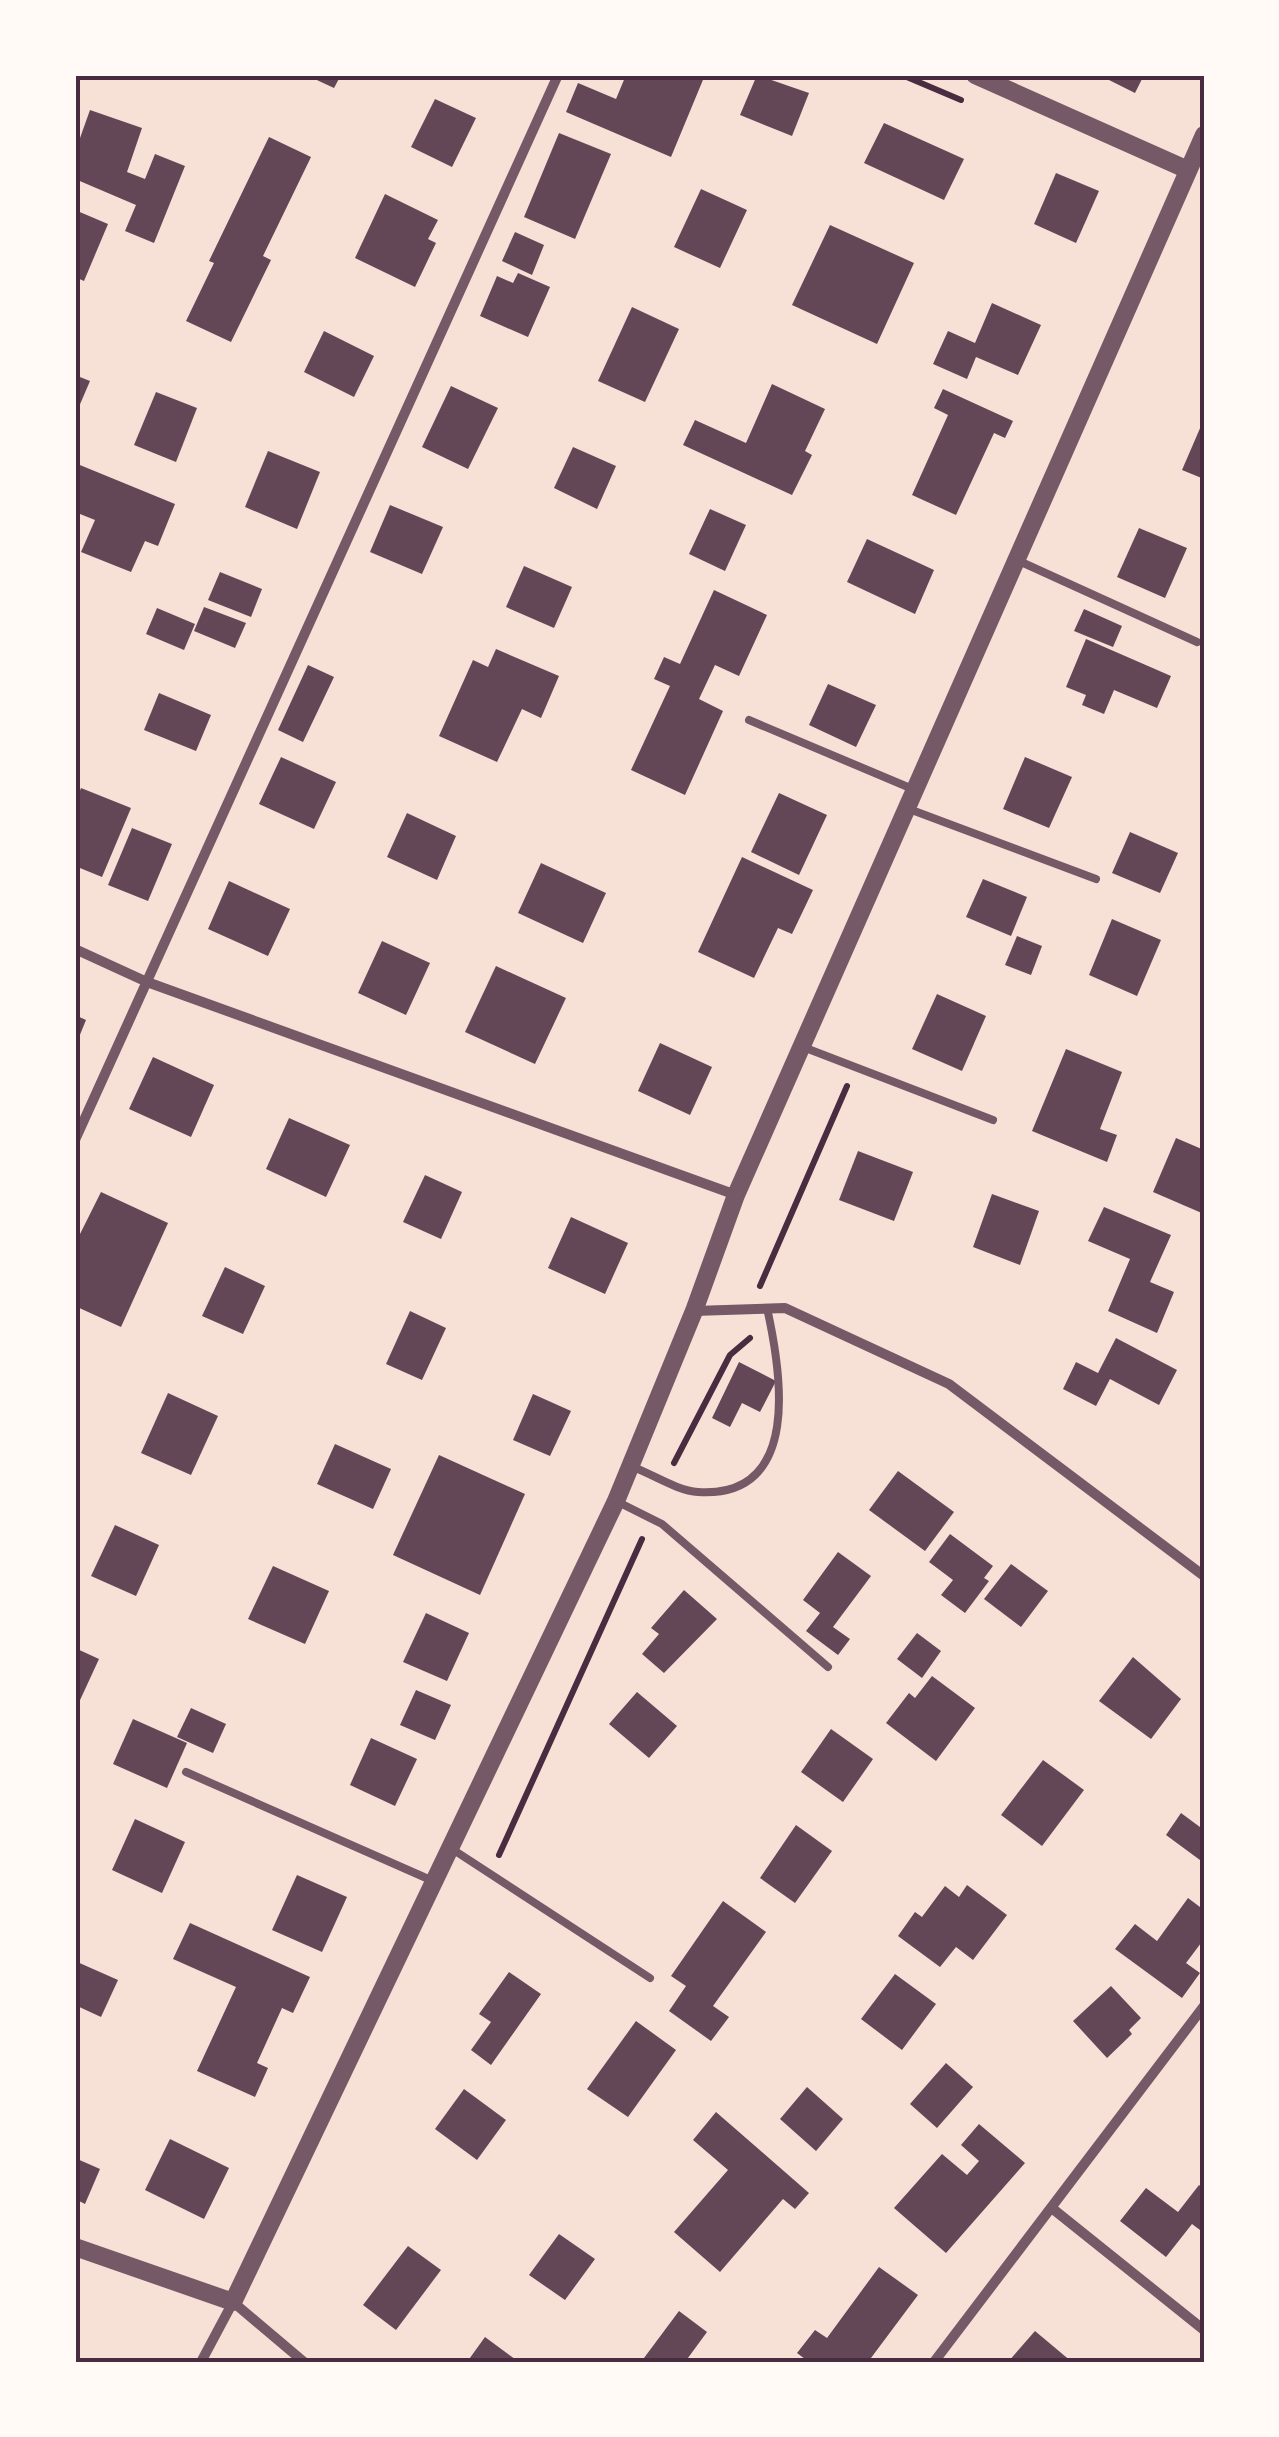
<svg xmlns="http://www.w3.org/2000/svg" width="1279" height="2437" font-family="'Noto Serif',serif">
  <rect width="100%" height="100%" fill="#f7e1d7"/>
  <g fill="#644757">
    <polygon points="306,75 341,75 334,88"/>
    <polygon points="626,75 705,75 671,157 566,112 578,83 616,99"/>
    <polygon points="757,75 809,93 792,136 740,115"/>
    <polygon points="1099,75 1144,75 1135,93"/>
    <polygon points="435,99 476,118 452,167 411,147"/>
    <polygon points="90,110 142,128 127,172 145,179 155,154 185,166 154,243 125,231 136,205 75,179 75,152"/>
    <polygon points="884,123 964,159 944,200 864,163"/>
    <polygon points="559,133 611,154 575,239 524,217"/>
    <polygon points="269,137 311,157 263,256 271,260 231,342 186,321 214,263 209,261"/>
    <polygon points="1056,173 1099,191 1076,243 1034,224"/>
    <polygon points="701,189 747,210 720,268 674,247"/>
    <polygon points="385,194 438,220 428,239 436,243 415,287 355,258"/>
    <polygon points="75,210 108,224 84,281 75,277"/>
    <polygon points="830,225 914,263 877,344 792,305"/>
    <polygon points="515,232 544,245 532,275 502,261"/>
    <polygon points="518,273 550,287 528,337 480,316 497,276 513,283"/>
    <polygon points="992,303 1041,325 1018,375 976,357 967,379 933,364 948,331 975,343"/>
    <polygon points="632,307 679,329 645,402 598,381"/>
    <polygon points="324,331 374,356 354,397 304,372"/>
    <polygon points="75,375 90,381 75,416"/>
    <polygon points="772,384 825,409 805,451 812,455 792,495 683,445 695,420 746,443"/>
    <polygon points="451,386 498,408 468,469 422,447"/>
    <polygon points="943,389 1013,421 1005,438 994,433 956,515 912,495 948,415 934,408"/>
    <polygon points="156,392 197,408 176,462 134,445"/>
    <polygon points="1204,419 1204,479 1182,470"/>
    <polygon points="573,447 616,466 597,509 554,488"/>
    <polygon points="268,451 320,472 297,529 245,507"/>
    <polygon points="75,463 175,504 158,546 145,541 131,572 81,552 95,520 75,512"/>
    <polygon points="390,505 443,527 422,574 370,552"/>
    <polygon points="710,509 746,525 725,571 689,554"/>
    <polygon points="1139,528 1187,548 1165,598 1117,577"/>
    <polygon points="867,539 934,570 915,614 847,582"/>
    <polygon points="524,566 572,587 554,628 506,607"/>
    <polygon points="220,572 262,589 251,617 208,600"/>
    <polygon points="714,590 767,615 739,676 715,665 699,699 723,711 685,795 631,770 670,686 654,679 664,657 680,664"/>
    <polygon points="204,607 246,623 235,648 194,631"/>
    <polygon points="157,608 195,624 184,650 146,634"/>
    <polygon points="1084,609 1122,626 1113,647 1074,631"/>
    <polygon points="1086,639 1171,676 1157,708 1114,690 1104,714 1082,705 1086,695 1066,687"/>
    <polygon points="496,649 559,676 541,718 522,709 497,762 439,736 473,660 488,667"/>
    <polygon points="308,665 334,677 303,742 278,730"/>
    <polygon points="828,684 876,705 856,747 809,725"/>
    <polygon points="159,693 211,715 196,751 144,730"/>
    <polygon points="281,757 336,782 314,829 259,804"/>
    <polygon points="1025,757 1072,777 1049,828 1003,809"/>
    <polygon points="81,788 131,808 102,877 75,866 75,803"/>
    <polygon points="779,793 827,815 799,875 751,852"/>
    <polygon points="407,813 456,836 437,880 387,857"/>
    <polygon points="132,828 172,844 148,901 108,885"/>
    <polygon points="1130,832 1178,853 1160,893 1112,873"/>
    <polygon points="742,857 813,890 792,934 778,928 754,978 698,952"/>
    <polygon points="541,863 606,893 583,943 518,913"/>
    <polygon points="983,879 1027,897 1011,936 966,917"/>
    <polygon points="229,881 290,909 268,956 208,929"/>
    <polygon points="1112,919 1161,940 1137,996 1089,975"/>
    <polygon points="1017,936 1042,946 1031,975 1005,965"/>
    <polygon points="382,941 430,963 406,1015 358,993"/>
    <polygon points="496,966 566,998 535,1064 465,1032"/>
    <polygon points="937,994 986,1016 962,1071 912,1049"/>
    <polygon points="75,1015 86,1020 75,1047"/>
    <polygon points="660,1043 712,1067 690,1115 638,1091"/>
    <polygon points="1066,1049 1122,1072 1100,1129 1117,1135 1107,1162 1032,1131"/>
    <polygon points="153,1057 214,1085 191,1137 129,1109"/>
    <polygon points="289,1118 350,1145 326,1197 266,1169"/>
    <polygon points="1176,1138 1204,1150 1204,1214 1153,1192"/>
    <polygon points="858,1151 913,1172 894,1221 839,1200"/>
    <polygon points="425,1175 462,1192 441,1239 403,1222"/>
    <polygon points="101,1192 168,1223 121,1327 75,1306 75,1244"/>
    <polygon points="992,1194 1039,1211 1020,1265 973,1247"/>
    <polygon points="1104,1207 1171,1235 1150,1282 1174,1292 1157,1333 1108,1311 1130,1259 1088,1241"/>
    <polygon points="571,1217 628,1243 605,1294 548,1268"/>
    <polygon points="225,1267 265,1286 243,1334 202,1316"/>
    <polygon points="410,1311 446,1328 422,1380 386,1364"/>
    <polygon points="1116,1338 1177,1370 1159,1405 1110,1379 1096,1406 1063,1389 1076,1362 1098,1373"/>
    <polygon points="739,1362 776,1381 760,1412 742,1403 730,1427 712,1418"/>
    <polygon points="168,1393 218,1416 191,1475 141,1453"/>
    <polygon points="533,1394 571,1411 550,1456 513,1440"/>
    <polygon points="335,1444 391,1469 373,1509 317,1484"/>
    <polygon points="439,1455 525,1494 480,1595 393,1555"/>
    <polygon points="898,1471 954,1512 925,1551 869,1510"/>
    <polygon points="115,1525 159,1545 136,1596 91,1576"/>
    <polygon points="950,1534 993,1566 984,1578 989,1581 965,1613 941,1595 953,1580 929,1562"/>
    <polygon points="838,1552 871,1576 833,1627 850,1639 838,1655 806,1631 820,1613 803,1600"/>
    <polygon points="1011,1564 1048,1591 1021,1627 984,1599"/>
    <polygon points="273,1566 329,1591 305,1644 248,1619"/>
    <polygon points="684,1590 717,1619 664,1673 642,1654 659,1634 651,1628"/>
    <polygon points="426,1613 469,1633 447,1681 403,1662"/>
    <polygon points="917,1633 941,1651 922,1678 897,1659"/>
    <polygon points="75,1648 99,1659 75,1711"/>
    <polygon points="1133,1657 1181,1699 1151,1739 1099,1701"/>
    <polygon points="932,1676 975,1708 936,1761 886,1723 909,1693 915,1698"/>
    <polygon points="416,1690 451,1705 435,1740 400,1725"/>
    <polygon points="637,1692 677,1726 649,1758 609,1724"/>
    <polygon points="191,1708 226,1724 213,1753 177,1737"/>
    <polygon points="133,1719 187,1743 167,1788 113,1764"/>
    <polygon points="831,1729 873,1759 843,1802 801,1772"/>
    <polygon points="371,1738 417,1759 395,1806 350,1785"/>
    <polygon points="1043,1760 1084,1790 1042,1846 1001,1815"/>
    <polygon points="1181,1813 1204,1830 1204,1863 1166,1835"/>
    <polygon points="135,1819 185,1842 162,1893 112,1870"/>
    <polygon points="796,1825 832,1851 795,1903 760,1878"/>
    <polygon points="297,1875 347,1897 322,1952 272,1930"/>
    <polygon points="967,1885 1007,1915 973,1960 956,1947 940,1967 898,1936 915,1912 922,1917 945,1886 959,1897"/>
    <polygon points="1188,1898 1204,1910 1204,1939 1186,1963 1200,1973 1182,1998 1115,1949 1135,1924 1157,1941"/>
    <polygon points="723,1901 766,1932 713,2006 729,2017 711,2041 669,2011 686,1986 671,1976"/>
    <polygon points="190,1923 310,1977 293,2013 282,2008 257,2063 268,2068 255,2097 197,2071 236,1987 173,1959"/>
    <polygon points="75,1961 118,1980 101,2017 75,2005"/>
    <polygon points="509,1972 541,1994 491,2065 471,2050 491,2022 479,2014"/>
    <polygon points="895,1974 936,2004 902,2050 861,2019"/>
    <polygon points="1111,1986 1141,2018 1129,2030 1132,2034 1107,2058 1073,2021"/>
    <polygon points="636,2021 676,2050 628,2117 587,2089"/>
    <polygon points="946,2063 973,2087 937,2128 910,2104"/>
    <polygon points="807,2087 843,2119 816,2151 780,2119"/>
    <polygon points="464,2089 506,2120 477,2160 435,2129"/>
    <polygon points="716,2112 809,2193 795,2209 783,2199 720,2272 674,2232 728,2170 693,2140"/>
    <polygon points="979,2124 1025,2163 946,2253 894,2208 942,2154 967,2175 979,2161 961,2145"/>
    <polygon points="170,2139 229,2168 204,2219 145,2190"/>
    <polygon points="75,2158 100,2169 85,2204 75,2199"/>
    <polygon points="1199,2185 1204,2188 1204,2233 1192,2224 1166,2257 1120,2221 1146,2188 1178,2212"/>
    <polygon points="559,2234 595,2259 565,2300 529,2275"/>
    <polygon points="408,2246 441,2270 396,2330 363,2305"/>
    <polygon points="879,2267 918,2295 868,2362 809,2362 797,2353 815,2330 827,2338"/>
    <polygon points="679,2311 707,2332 685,2362 641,2362"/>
    <polygon points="1035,2331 1072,2362 1008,2362"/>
    <polygon points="485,2337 519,2362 467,2362"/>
  </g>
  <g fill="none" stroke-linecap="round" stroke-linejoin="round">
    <g stroke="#4a2c40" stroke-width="6">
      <polyline points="902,75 961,100"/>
      <polyline points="760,1286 847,1086"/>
      <polyline points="674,1463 730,1355 750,1338"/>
      <polyline points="499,1855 642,1539"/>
    </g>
    <g stroke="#755966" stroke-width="8">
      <polyline points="1019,561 1197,642"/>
      <polyline points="749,720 915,790"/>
      <polyline points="909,809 1096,879"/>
      <polyline points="803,1047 993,1120"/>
      <path d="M633 1467C652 1474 678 1491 698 1492 803 1499 781 1371 767 1308"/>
      <polyline points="616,1501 662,1524 828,1667"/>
      <polyline points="186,1772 433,1881"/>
      <polyline points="449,1847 650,1978"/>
    </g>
    <g stroke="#755966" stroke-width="10">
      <polyline points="75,949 147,982 736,1195"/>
      <polyline points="75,1140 558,75"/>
      <polyline points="694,1311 785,1308 949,1384 1204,1576"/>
      <polyline points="1053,2209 1204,2330"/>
      <polyline points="201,2362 233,2302 304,2362"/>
      <polyline points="934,2362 1204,2006"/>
    </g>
    <g stroke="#755966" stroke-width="18">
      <polyline points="975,75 1188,170"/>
      <polyline points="75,2247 233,2302 616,1501 694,1311 736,1195 1204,135"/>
    </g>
  </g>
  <rect width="1279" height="2437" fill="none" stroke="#fffaf5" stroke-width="155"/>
  <rect x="78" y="78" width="1124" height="2282" fill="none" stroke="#4a2c40" stroke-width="4"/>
</svg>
